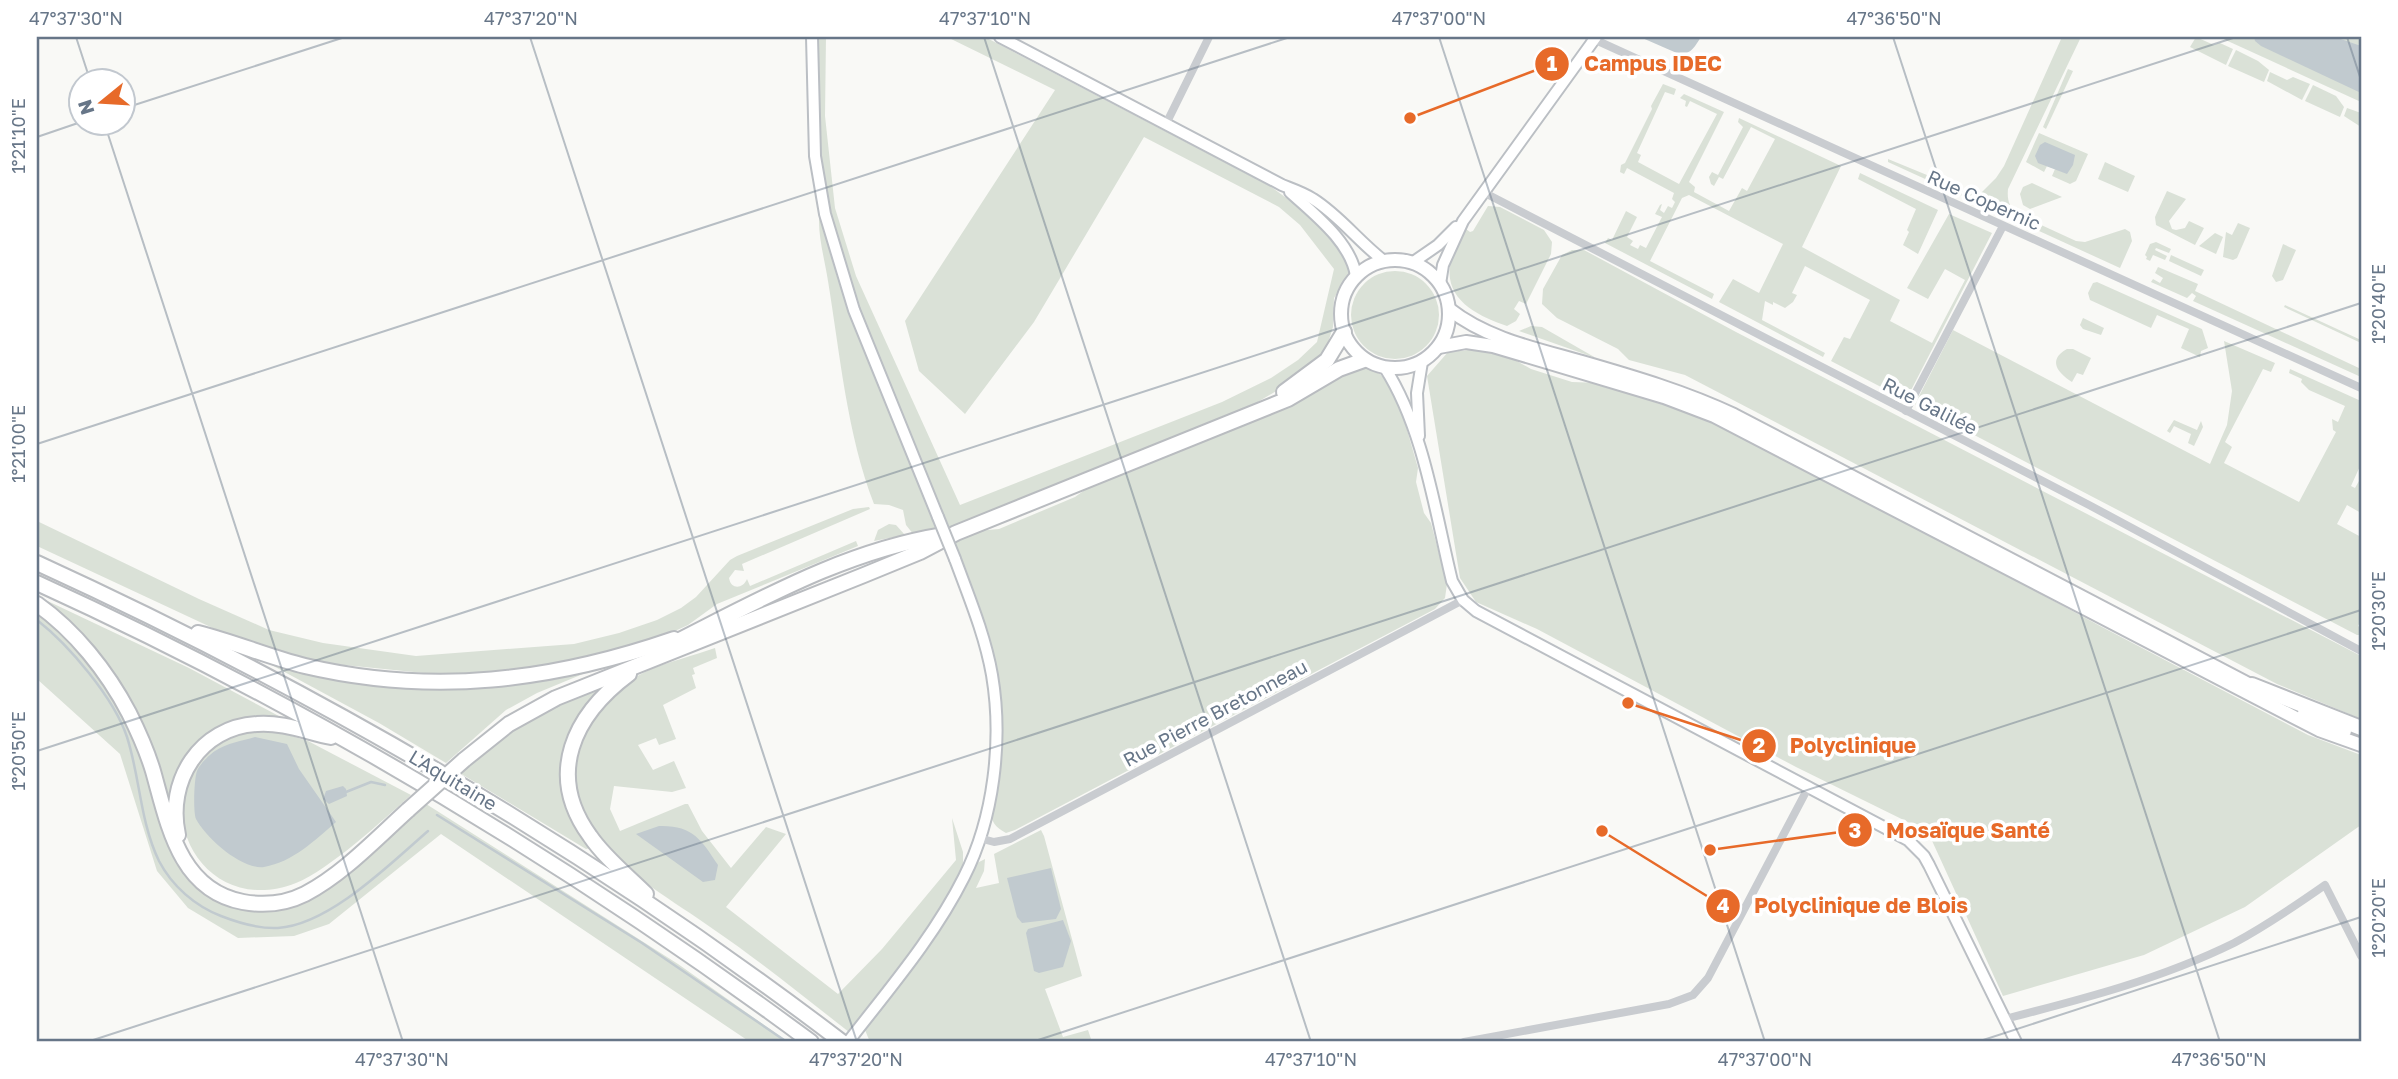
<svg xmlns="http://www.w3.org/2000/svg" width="2398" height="1079" font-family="'Golos Text',sans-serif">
  <rect width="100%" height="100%" fill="#f9f9f6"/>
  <g fill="#dae1d7">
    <polygon points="816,37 826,37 825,116 835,208 856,276 960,505 1222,402 1271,378 1298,360 1317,342 1334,269 1300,225 1279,207 1144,137 1034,322 965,414 919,371 905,321 1055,90 947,37 985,37 1270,186 1312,217 1349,261 1349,273 1334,298 1333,327 1325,352 1310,367 1283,387 1256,403 1185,434 971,521 947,527 853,297 832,224 832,213 827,205 820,170"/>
    <path d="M2062 37H2081L2008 189C2007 200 2009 206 2017 214L2076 241 2085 242 2125 229 2130 232 2132 241 2120 268 1888 162V159L1978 196 1996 178 2004 166Z"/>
    <polygon points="2196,37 2214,45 2220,43 2233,49 2226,65 2190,47"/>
    <polygon points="2219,37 2361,37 2361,102"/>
    <polygon points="2236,50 2258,61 2269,70 2264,82 2228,66"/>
    <polygon points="2068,69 2073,71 2046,129 2043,127"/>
    <polygon points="2270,72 2287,80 2293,77 2310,84 2302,100 2267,81"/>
    <polygon points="1663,84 1676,89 1674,95 1665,92 1637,153 1641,155 1638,162 1679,184 1717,114 1690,101 1687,107 1685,106 1686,101 1680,98 1684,94 1724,112 1689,182 1695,187 1694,192 1729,211 1742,188 1747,191 1775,139 1751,127 1723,179 1719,177 1714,186 1711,184 1709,177 1712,172 1718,175 1743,127 1738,122 1739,118 1841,166 1802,247 1900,300 1890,321 1932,343 1965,280 1945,269 1928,299 1907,288 1949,214 1992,233 1906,400 1831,361 1844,337 1850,339 1870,300 1805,266 1792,293 1797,295 1793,302 1785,308 1773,302 1773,305 1765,301 1762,320 1825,353 1823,357 1719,302 1733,279 1759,293 1783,244 1689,195 1682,198 1650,261 1714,294 1712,299 1605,243 1608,238 1612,240 1626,211 1637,217 1627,237 1633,241 1630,245 1638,249 1640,245 1646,248 1662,217 1655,214 1660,205 1662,204 1660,210 1664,213 1668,206 1672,208 1675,202 1672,199 1674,193 1627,168 1624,174 1620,172 1621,165 1625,163 1652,109 1651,106"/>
    <polygon points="2313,85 2336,96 2344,107 2340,117 2305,101"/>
    <polygon points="2347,108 2361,113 2361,127 2344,116"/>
    <polygon points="2039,133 2088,154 2076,181 2070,184 2052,176 2055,169 2067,173 2038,163 2047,166 2044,172 2026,162"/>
    <polygon points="2105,162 2135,176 2128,192 2098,179"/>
    <polygon points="1860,173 1938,210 1918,254 1903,245 1909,232 1907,230 1916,209 1858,179"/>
    <polygon points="2032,183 2062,197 2030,209 2023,205 2020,194 2023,187"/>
    <polygon points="2167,191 2186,199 2169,221 2172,229 2176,230 2185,228 2189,221 2204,228 2195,245 2156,225 2155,217"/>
    <path d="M1488 206 1500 207 1544 230 1552 242 1551 254 1526 304 1519 301 1514 309 1520 314 1516 321 1507 326C1480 317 1445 301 1450 266 1452 253 1460 241 1466 229L1470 232 1473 231Z"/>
    <path d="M820 211 837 276 937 530 914 535 906 525 903 510 889 505 874 504C847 434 840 354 828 281 825 261 816 229 820 211Z"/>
    <polygon points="2238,223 2250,228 2237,258 2233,260 2223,257 2226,232 2232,235"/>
    <polygon points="2215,233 2223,237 2216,254 2199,246"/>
    <polygon points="2156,242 2171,249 2169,253 2156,248 2155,250 2167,256 2165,260 2153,255 2150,261 2146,259 2147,257 2145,255 2150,244"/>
    <polygon points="2283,244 2296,250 2283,280 2276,282 2272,276"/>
    <polygon points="1572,250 1584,250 1736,332 2361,656 2361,719 2277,684 1685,375 1629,360 1618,349 1557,318 1542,304 1543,289 1562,255"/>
    <polygon points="2171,255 2204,270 2201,276 2169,261"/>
    <polygon points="2158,267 2198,284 2195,291 2361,369 2361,377 2193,301 2196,296 2192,293 2187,298 2151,282 2153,279 2160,283 2163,278 2155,273"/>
    <circle cx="1395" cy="315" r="44"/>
    <polygon points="2097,282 2202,329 2208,348 2201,351 2200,357 2181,348 2189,329 2157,315 2151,328 2090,300 2088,293 2093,283"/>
    <polygon points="2285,305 2361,340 2361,343 2284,307"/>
    <polygon points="2083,318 2104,328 2101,335 2083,329 2080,325"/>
    <polygon points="1531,326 1542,327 1596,358 1519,331"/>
    <polygon points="1953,330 2210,464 2227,425 2232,391 2224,341 2275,363 2271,372 2263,369 2225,442 2232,447 2224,463 2299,502 2336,432 2333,430 2332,419 2338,422 2345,406 2309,390 2301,382 2302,379 2289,373 2290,369 2361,401 2361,464 2351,486 2355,488 2359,481 2361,482 2361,513 2347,505 2337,524 2361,537 2361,620 2358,626 2361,628 2361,635 2357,635 1915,404"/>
    <path d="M2067 349H2073L2091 358 2083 375 2077 373 2072 382C2058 373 2047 360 2067 349Z"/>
    <polygon points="1469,350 1501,352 1531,369 1572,382 1601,383 1703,418 1863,498 2102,627 2308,735 2361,755 2361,825 2245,907 2144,955 2003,996 1928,832 1796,767 1537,629 1476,602 1460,578 1427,376 1448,352"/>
    <path d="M1364 367 1380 374 1388 383 1395 393 1403 416 1418 468 1416 482 1424 513 1431 523 1447 584 1445 598 1435 609 1015 830 1006 833C995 827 991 822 991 810L996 683 988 634 953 541 977 531 999 529 1075 497 1096 482 1351 369Z"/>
    <polygon points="2174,420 2197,430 2201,421 2203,427 2194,446 2188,443 2191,434 2174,426 2170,433 2167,431"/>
    <path d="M869 507 870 509 742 564 744 571 735 570 729 578C731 590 743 589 747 579L750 586 856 541 858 546 717 604 688 625 660 638 558 666 444 675 324 663 276 651 232 637 37 546V521L199 599 269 630 323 643 416 656 574 644 619 633 657 620 681 608 696 597 730 560 737 556 853 509Z"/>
    <polygon points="889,524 896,525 905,535 874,541 878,530"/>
    <polygon points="37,596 189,668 290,722 232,723 176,777 168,812 149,745 65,623"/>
    <polygon points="37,612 63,632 100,676 124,716 138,745 162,832 176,864 199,887 235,908 274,909 301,900 423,802 678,964 788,1042 750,1042 441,834 329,924 294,936 238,938 188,908 157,871 120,754 37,679"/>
    <path d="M715 648 717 658 693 668 695 674 692 675 696 688 663 705 676 739 659 745 656 738 638 745 653 770 674 761 686 788 672 792 614 786 610 809 620 831 685 804H688L702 831 731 868 766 827 786 834 726 907 838 994 882 949 956 860 952 818 963 852V866L944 903 921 939 849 1032C804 997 760 961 713 929 674 901 626 875 596 836 549 774 584 700 649 670 670 661 693 656 715 648Z"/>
    <polygon points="266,662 400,683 595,669 537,693 506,710 446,763 379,723"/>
    <polygon points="608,683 588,704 567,740 564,780 591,848 586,849 458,772 487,746 556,703"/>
    <path d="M248 731H275L308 741 411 795C383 820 329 870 296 883 196 922 138 790 223 740 230 736 240 734 248 731Z"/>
    <polygon points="1041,830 1044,836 1082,976 1045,989 1063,1037 1088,1030 1092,1042 870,1042 865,1030 909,972 975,864 985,859 984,871 976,888 999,883 994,854"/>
  </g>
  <g fill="#c1cacf">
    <path d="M1640 37H1701C1695 46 1691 55 1679 54Z"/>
    <polygon points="2254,37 2335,37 2361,46 2361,93 2261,46 2255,41"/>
    <polygon points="2045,142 2075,155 2073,165 2067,174 2038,163 2035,156 2040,145"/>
    <path d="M255 737 287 744 299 769 336 822C315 840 293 862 264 867 242 870 206 838 196 819 193 812 194 779 197 771 199 765 209 755 215 751 227 743 242 741 255 737Z"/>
    <polygon points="343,786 346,789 347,796 329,804 323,799 326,791"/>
    <path d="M659 826C692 825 701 839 718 865L715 880 703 882 636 834Z"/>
    <polygon points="1051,868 1061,909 1056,919 1022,923 1017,917 1007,878"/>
    <polygon points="1063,920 1071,941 1063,967 1039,973 1034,971 1026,933 1028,929"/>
  </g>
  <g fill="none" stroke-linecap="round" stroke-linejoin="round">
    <g stroke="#c1cacf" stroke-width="2.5">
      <path d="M37 620C69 645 114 698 127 737 140 777 140 822 159 861 172 886 195 906 221 916 239 923 258 929 278 928 329 925 390 864 428 831"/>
      <polyline points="346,792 371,782 385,785"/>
      <polyline points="437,815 642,943 787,1042"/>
    </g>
    <g stroke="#bbbfc4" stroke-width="14">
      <g id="secondary">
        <polyline points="812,37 815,156 825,214 854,310 938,517"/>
        <path d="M1000 37 1282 185C1292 189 1304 193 1313 199 1340 216 1359 242 1384 261"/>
        <path d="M1290 192C1314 214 1351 242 1356 276"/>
        <polyline points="1412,263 1438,245 1456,227"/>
        <polyline points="1440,284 1443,265 1463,221 1596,37"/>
        <path d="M1385 368C1424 429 1435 512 1452 581L1463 600 1476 611 1908 840 1924 856 1929 865 2016 1042"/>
        <polyline points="1419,436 1417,393 1422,362"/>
        <path d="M848 1042C889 989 934 937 964 877 994 818 1003 740 992 675 985 635 969 597 955 559"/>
      </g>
    </g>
    <g stroke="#babdc2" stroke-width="16">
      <g id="primary">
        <circle cx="1395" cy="314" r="54"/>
        <path d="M1449 309C1487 339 1536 349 1582 362 1634 377 1685 392 1734 415L2260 690"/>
        <polyline points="1439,347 1466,342 1493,346 1664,397 1714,416 2319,730 2361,745"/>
        <polyline points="2304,713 2345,731"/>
      </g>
    </g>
    <g stroke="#b9bcc0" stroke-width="18">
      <g id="highway">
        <polyline points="1284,392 1327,360 1344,332"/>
        <path d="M37 563C321 693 593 852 842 1042"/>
        <path d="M37 583C311 708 569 863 811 1042"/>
        <path d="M37 604C75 631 107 671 129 713 138 731 147 751 153 771 168 824 179 890 243 902 265 906 285 904 305 894 343 874 376 839 408 810"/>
        <path d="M198 633C234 642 269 657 305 666 433 696 552 681 674 639"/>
        <path d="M666 647C756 602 843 551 944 535"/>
        <path d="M629 674C574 715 545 774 590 836 605 858 628 876 646 894"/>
        <polyline points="2252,685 2361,728"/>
        <polyline points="464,760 509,724 556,698 864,575 920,552 956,533 1288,399 1339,369 1364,360"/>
        <path d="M178 835C166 781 200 727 257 724 282 722 307 732 331 737"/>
      </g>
    </g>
    <g stroke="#c9ccd0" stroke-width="8">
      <polyline points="1589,37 2361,388"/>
      <polyline points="1166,124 1209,37"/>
      <polyline points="1483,192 2089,505 2361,651"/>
      <polyline points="1906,411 2003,226"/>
      <polyline points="979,838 994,842 1010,839 1463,600"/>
      <path d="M2005 1019C2083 999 2161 979 2234 943 2266 926 2295 906 2325 885L2361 956"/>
      <polyline points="1464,1042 1669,1004 1693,995 1708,978 1809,786"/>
    </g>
    <use href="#secondary" stroke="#fff" stroke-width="10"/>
    <use href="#primary" stroke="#fff" stroke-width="12"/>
    <use href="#highway" stroke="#fff" stroke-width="14"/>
    <g stroke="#bbbfc4" stroke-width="14" stroke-linecap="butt">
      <polyline id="secondary-bridge" points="938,517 955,559"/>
    </g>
    <g stroke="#b9bcc0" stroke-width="18" stroke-linecap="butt">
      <polyline id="highway-bridge" points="408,810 464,760"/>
    </g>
    <use href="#secondary-bridge" stroke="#fff" stroke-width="10"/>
    <use href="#highway-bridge" stroke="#fff" stroke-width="14"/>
  </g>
  <path fill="none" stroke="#677688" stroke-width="2" stroke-opacity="0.45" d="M76 37 90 80M530 37 857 1042M984 37 1311 1042M1439 37 1765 1042M1893 37 2220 1042M2347 37 2361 80M122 109 345 37M104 122 403 1042M37 137 81 122M37 444 1290 37M37 751 2236 37M87 1042 2361 303M1032 1042 2361 610M1977 1042 2361 917"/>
  <g text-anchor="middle" stroke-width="7" stroke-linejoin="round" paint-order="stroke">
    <g font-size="19" fill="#677688" stroke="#fff">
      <text transform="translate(1984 200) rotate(24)" y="7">Rue Copernic</text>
      <text transform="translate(1930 406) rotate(27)" y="7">Rue Galilée</text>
      <text transform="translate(1215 713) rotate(-28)" y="7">Rue Pierre Bretonneau</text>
      <text transform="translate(453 780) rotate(31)" y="7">L'Aquitaine</text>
    </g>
  </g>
  <path fill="none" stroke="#e76a29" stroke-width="2.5" d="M1410 118L1552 64M1628 703L1759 746M1710 850L1855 830M1602 831L1723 906"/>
  <g fill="#e76a29" stroke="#fff" stroke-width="2.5">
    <circle cx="1410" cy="118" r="7"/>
    <circle cx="1628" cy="703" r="7"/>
    <circle cx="1710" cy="850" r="7"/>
    <circle cx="1602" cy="831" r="7"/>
    <circle cx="1552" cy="64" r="18"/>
    <circle cx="1759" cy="746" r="18"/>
    <circle cx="1855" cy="830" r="18"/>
    <circle cx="1723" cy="906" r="18"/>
  </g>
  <g font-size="21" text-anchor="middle" font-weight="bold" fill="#fff">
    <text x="1552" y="71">1</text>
    <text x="1759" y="753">2</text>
    <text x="1855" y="838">3</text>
    <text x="1723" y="913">4</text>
  </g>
  <g font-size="21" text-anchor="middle" font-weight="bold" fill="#e76a29" stroke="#fff" stroke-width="7" stroke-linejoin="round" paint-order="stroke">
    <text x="1653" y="71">Campus IDEC</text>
    <text x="1853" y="753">Polyclinique</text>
    <text x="1968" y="838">Mosaïque Santé</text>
    <text x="1861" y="913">Polyclinique de Blois</text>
  </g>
  <rect width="2398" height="1079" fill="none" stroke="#ffffff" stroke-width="77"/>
  <g transform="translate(102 102) rotate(252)"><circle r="33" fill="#ffffff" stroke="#c2c8cf" stroke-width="2"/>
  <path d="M0-5L12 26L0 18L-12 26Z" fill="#e76a29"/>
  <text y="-10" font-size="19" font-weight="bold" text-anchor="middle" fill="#677688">N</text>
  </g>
  <rect x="38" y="38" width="2322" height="1002" fill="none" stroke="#677688" stroke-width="2.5"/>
  <g font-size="18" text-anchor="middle" fill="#677688">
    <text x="76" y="25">47°37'30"N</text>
    <text x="531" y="25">47°37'20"N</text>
    <text x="985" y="25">47°37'10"N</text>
    <text x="1439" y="25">47°37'00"N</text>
    <text x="1894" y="25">47°36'50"N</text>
    <text transform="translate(19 136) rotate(-90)" y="6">1°21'10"E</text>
    <text transform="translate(2379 304) rotate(-90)" y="6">1°20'40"E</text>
    <text transform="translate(19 444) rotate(-90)" y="6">1°21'00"E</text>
    <text transform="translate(2379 611) rotate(-90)" y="6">1°20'30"E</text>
    <text transform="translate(19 751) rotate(-90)" y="6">1°20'50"E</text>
    <text transform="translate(2379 918) rotate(-90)" y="6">1°20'20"E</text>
    <text x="402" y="1066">47°37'30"N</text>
    <text x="856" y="1066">47°37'20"N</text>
    <text x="1311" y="1066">47°37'10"N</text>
    <text x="1765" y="1066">47°37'00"N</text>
    <text x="2219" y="1066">47°36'50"N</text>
  </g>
</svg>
